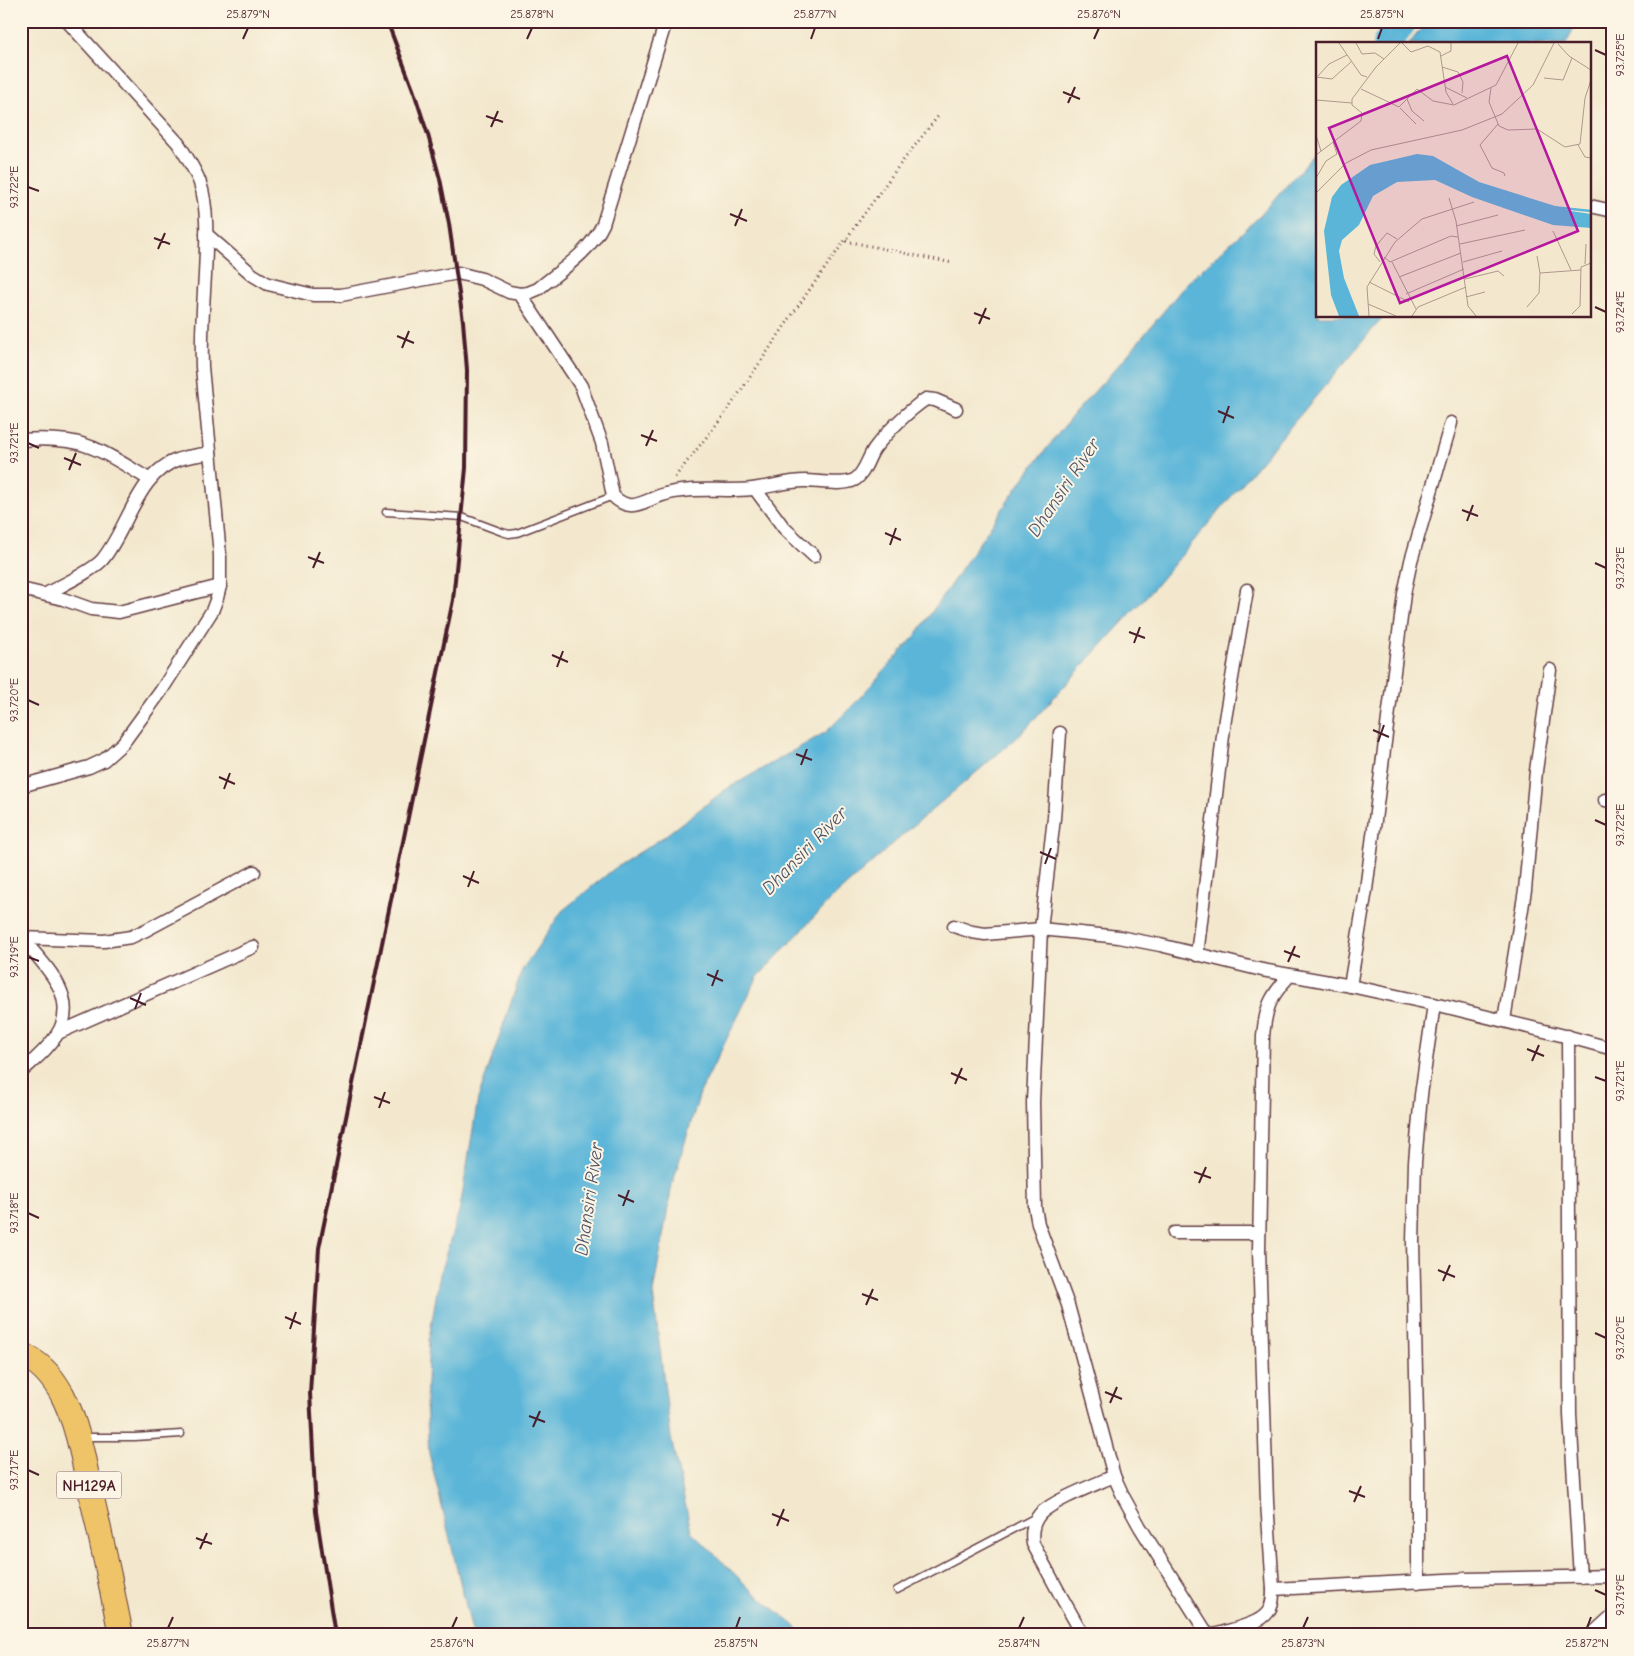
<svg xmlns="http://www.w3.org/2000/svg" width="1634" height="1656" font-family="'Comic Neue',sans-serif">
  <rect width="100%" height="100%" fill="#fcf5e5"/>
  <filter id="ink" filterUnits="userSpaceOnUse"><feTurbulence type="fractalNoise" baseFrequency=".02" numOctaves="2"/><feDisplacementMap in="SourceGraphic" scale="10" xChannelSelector="R" yChannelSelector="G"/><feConvolveMatrix kernelMatrix="1 2 1 2 8 2 1 2 1" color-interpolation-filters="sRGB"/></filter>
  <filter id="wash" filterUnits="userSpaceOnUse"><feTurbulence type="fractalNoise" baseFrequency=".0096" numOctaves="4" result="noise"/><feDisplacementMap in="SourceGraphic" scale="20" xChannelSelector="R" yChannelSelector="G"/><feGaussianBlur stdDeviation="1.12" result="paint"/><feColorMatrix in="noise" values="0 0 0 0 0 0 0 0 0 0 0 0 0 0 0 0 0 1.4 0 .05"/><feComposite in="paint" operator="in"/></filter>
  <g filter="url(#wash)">
    <rect width="100%" height="100%" fill="#f3e8ce"/>
    <g fill="#5ab5d8" stroke="#526a82">
      <polygon points="1427,21 1578,21 1566,44 1409,44"/>
      <polygon points="1318,150 1318,316 1384,316 1153,589 1018,737 913,826 830,900 757,978 700,1093 672,1185 653,1293 671,1438 691,1531 749,1588 795,1626 803,1635 473,1635 429,1453 426,1403 429,1339 440,1273 460,1208 478,1099 522,970 562,911 615,868 662,838 725,790 826,732 856,702 916,635 1025,476 1073,415 1125,358 1187,283 1260,216"/>
    </g>
    <g fill="none" stroke-linecap="round" stroke-linejoin="round">
      <polyline stroke="#5ab5d8" stroke-width="29" points="1387,44 1403,21"/>
    </g>
  </g>
  <g filter="url(#ink)">
    <g fill="none" stroke-linecap="round" stroke-linejoin="round">
      <g stroke="#633d43" stroke-width="9">
        <g id="lane">
          <polyline points="386,512 462,517 502,532 509,534 517,533 613,496"/>
          <polyline points="83,1437 135,1437 181,1434"/>
          <polyline points="897,1590 1036,1517"/>
        </g>
      </g>
      <g stroke="#633d43" stroke-width="15">
        <g id="street">
          <polyline points="1590,206 1613,211"/>
          <path d="M206 234 253 275 268 284 313 295H341L458 273 482 279 509 292 520 294 528 293 538 289C562 269 590 252 603 224L666 21"/>
          <path d="M520 294 581 386 602 443 613 496C631 514 643 501 662 495 690 486 723 492 752 489 770 487 787 481 805 481 817 481 843 486 854 480 864 475 868 458 874 449 886 433 909 410 926 399L935 400 956 409"/>
          <path d="M21 440C37 439 53 439 68 441 98 445 124 465 149 479"/>
          <polyline points="755,489 784,528 814,556"/>
          <polyline points="21,589 63,599 91,609 119,612 220,586"/>
          <path d="M46 594C62 585 91 572 102 560 128 529 138 471 180 459 189 456 200 455 210 453"/>
          <polyline points="1060,733 1054,818 1041,929 1033,1102 1035,1208 1038,1224 1068,1305 1114,1476 1124,1498 1140,1527 1208,1635"/>
          <path d="M21 786 89 767 104 760 123 743 161 691 212 611 217 598 220 586V555L202 367C201 336 203 305 205 275 206 248 209 209 200 183 195 169 186 156 178 143L67 21"/>
          <polyline points="1605,800 1613,802"/>
          <polyline points="954,926 972,932 985,934 1041,929 1119,937 1160,945 1262,970 1346,985 1447,1007 1573,1038 1613,1049"/>
          <path d="M21 937C43 964 80 996 58 1033 49 1048 34 1060 21 1072"/>
          <polyline points="22,938 104,941 131,937 146,930 254,872"/>
          <polyline points="1197,955 1225,719 1247,590"/>
          <polyline points="1350,986 1366,890 1404,594 1411,561 1451,423"/>
          <polyline points="1504,1020 1525,890 1536,771 1550,670"/>
          <polyline points="58,1033 253,947"/>
          <polyline points="1568,1036 1570,1415 1580,1577"/>
          <polyline points="1174,1233 1259,1233"/>
          <polyline points="1418,1582 1418,1461 1413,1242 1415,1162 1421,1095 1434,1004"/>
          <polyline points="1273,1589 1465,1579 1613,1576"/>
          <path d="M1083 1635 1062 1598 1033 1544C1031 1533 1033 1522 1040 1514 1054 1500 1094 1485 1114 1476"/>
          <path d="M1214 1635C1229 1630 1259 1625 1268 1612 1273 1605 1273 1597 1273 1589L1267 1502 1259 1250 1263 1036C1266 1006 1270 997 1290 975"/>
          <polyline points="1591,1635 1613,1615"/>
        </g>
      </g>
      <g stroke="#633d43" stroke-width="26">
        <path id="highway" d="M21 1355C39 1361 53 1378 62 1394 76 1421 82 1452 88 1481 100 1532 111 1583 121 1635"/>
      </g>
      <g stroke="#633d43" stroke-width="3" stroke-dasharray="1 4" stroke-linecap="butt">
        <polyline points="846,241 952,263"/>
        <polyline points="675,477 727,411 805,296 898,167 939,115"/>
      </g>
      <use href="#lane" stroke="#fff" stroke-width="6"/>
      <use href="#street" stroke="#fff" stroke-width="12"/>
      <use href="#highway" stroke="#efc469" stroke-width="24"/>
      <polyline stroke="#4a1f2b" stroke-width="4" points="335,1635 316,1512 310,1393 319,1248 453,600 466,468 467,370 463,321 449,224 440,179 428,135 414,92 387,21"/>
    </g>
  </g>
  <path fill="none" stroke="#4a1f2b" stroke-width="2" d="M243 39 248 28M527 39 532 28M811 39 815 28M1094 39 1099 28M1378 39 1382 28M1595 50 1606 55M1063 92 1080 99M1068 103 1075 87M486 116 503 122M491 127 498 111M28 187 39 191M730 214 747 221M735 226 742 209M154 238 170 244M158 249 165 233M1595 307 1606 312M974 313 990 319M979 324 986 308M397 336 414 343M402 348 409 331M1218 411 1234 418M1223 423 1229 406M641 435 657 441M28 443 39 448M646 446 653 430M64 458 81 465M69 470 76 453M1462 510 1478 516M1467 521 1473 505M885 533 901 540M890 545 896 528M308 557 324 563M1595 563 1606 568M313 568 320 552M1129 632 1145 638M1134 643 1140 627M552 655 568 662M557 667 563 651M28 700 39 705M1373 730 1389 737M1378 742 1384 725M796 754 812 760M801 765 807 749M219 777 235 784M224 789 230 773M1595 820 1606 825M1040 852 1056 859M1045 864 1051 848M463 876 479 883M468 887 474 871M1284 951 1300 957M28 957 39 961M1288 962 1295 946M707 974 723 981M712 986 718 970M130 998 146 1005M135 1009 141 993M1527 1049 1544 1056M1532 1061 1539 1045M951 1073 967 1080M1595 1077 1606 1081M955 1084 962 1068M374 1097 390 1103M379 1108 385 1092M1194 1172 1211 1178M1199 1183 1206 1167M618 1195 634 1202M623 1206 629 1190M28 1213 39 1218M1438 1270 1455 1277M1443 1281 1450 1265M862 1294 878 1300M866 1305 873 1289M285 1317 301 1324M290 1329 296 1312M1595 1333 1606 1338M1105 1392 1122 1399M1110 1403 1117 1387M529 1416 545 1422M533 1427 540 1411M28 1470 39 1475M1349 1491 1365 1497M1354 1502 1361 1486M772 1514 789 1521M777 1526 784 1509M196 1538 212 1544M200 1549 207 1533M1595 1590 1606 1595M168 1628 173 1617M452 1628 457 1617M736 1628 740 1617M1019 1628 1024 1617M1303 1628 1308 1617M1587 1628 1591 1617"/>
  <g text-anchor="middle" stroke-width="4" stroke-linejoin="round" paint-order="stroke">
    <rect fill="#fcf5e5" stroke="#7f5f63" stroke-width="1" x="56.5" y="1471.5" width="65" height="27" rx="4"/>
    <g font-size="16" font-weight="bold" fill="#4a1f2b">
      <text x="89" y="1491">NH129A</text>
    </g>
    <g font-size="19" font-style="italic" fill="#505468" stroke="#fcf5e5">
      <text transform="translate(1063 487) rotate(-56)" y="7">Dhansiri River</text>
      <text transform="translate(804 850) rotate(-46)" y="7">Dhansiri River</text>
      <text transform="translate(588 1199) rotate(-82)" y="7">Dhansiri River</text>
    </g>
  </g>
  <g transform="translate(1316 42)">
    <rect width="275" height="275" fill="#f3e8ce"/>
    <path d="M101 112 117 114 163 140 255 169 275 172V186L237 183 156 155 119 138 81 140 57 154 43 183 26 198 23 209 28 236 43 274H23L15 253 8 189 16 155 25 143 54 123Z" fill="#5ab5d8"/>
    <path fill="none" stroke="#5ab5d8" stroke-width="2.5" d="M236 165 275 169"/>
    <path fill="none" stroke="#af988d" stroke-width="1" d="M23 1 45 33 51 35M40 1 46 12 59 11 68 17M86 1 95 10 112 4 124 10 130 50 137 62M242 2 253 14 275 28M125 14 135 9V1M126 25 142 30 147 40 146 51M2 34 13 22 31 13M0 35 16 37 36 19M228 36 247 38 256 16M129 45 151 56M175 46 173 60 183 84 192 88 221 87 249 105 264 102 269 56 275 38M45 47 83 65 101 47 117 59 138 63 180 43 202 1M91 57 96 69 108 79M0 58 36 61M84 66 100 82M182 82 164 103 176 126 188 131 189 134M0 93 5 109M262 103 269 115 275 116M0 113 45 79 46 71 36 63V57L60 25 84 1M0 136 10 119 21 112 17 100M0 151 30 121 55 108 146 88 186 72 217 43 238 1M133 156 140 179 152 264 160 274M140 184 182 173M237 189 255 228M144 202 209 188M221 214 224 231M68 215 74 220 135 194 142 195M64 220 58 212 60 204 71 191 81 197M76 220 100 267M147 220 186 209M269 222 270 202M83 235 145 211M149 237 182 229 188 234M53 240 93 260M90 252 148 227M150 255 169 250M52 262 80 274M211 265 223 251 224 231 265 228M256 272 264 264 265 225 275 221M53 274 51 245 79 200 106 177 158 160M96 274 102 265 150 245"/>
    <path fill="#b5179e" fill-opacity="0.15" stroke="#b5179e" stroke-width="2.5" d="M191 14 262 189 84 261 13 86Z"/>
    <rect width="275" height="275" fill="none" stroke="#4a1f2b" stroke-width="2.5"/>
  </g>
  <rect width="1634" height="1656" fill="none" stroke="#fcf5e5" stroke-width="55"/>
  <rect x="28" y="28" width="1578" height="1600" fill="none" stroke="#4a1f2b" stroke-width="2"/>
  <g font-size="12" text-anchor="middle" fill="#4a1f2b">
    <text x="248" y="18">25.879°N</text>
    <text x="532" y="18">25.878°N</text>
    <text x="815" y="18">25.877°N</text>
    <text x="1099" y="18">25.876°N</text>
    <text x="1382" y="18">25.875°N</text>
    <text transform="translate(1620 55) rotate(-90)" y="4">93.725°E</text>
    <text transform="translate(14 187) rotate(-90)" y="4">93.722°E</text>
    <text transform="translate(1620 312) rotate(-90)" y="4">93.724°E</text>
    <text transform="translate(14 443) rotate(-90)" y="4">93.721°E</text>
    <text transform="translate(1620 568) rotate(-90)" y="4">93.723°E</text>
    <text transform="translate(14 700) rotate(-90)" y="4">93.720°E</text>
    <text transform="translate(1620 825) rotate(-90)" y="4">93.722°E</text>
    <text transform="translate(14 957) rotate(-90)" y="4">93.719°E</text>
    <text transform="translate(1620 1081) rotate(-90)" y="4">93.721°E</text>
    <text transform="translate(14 1213) rotate(-90)" y="4">93.718°E</text>
    <text transform="translate(1620 1338) rotate(-90)" y="4">93.720°E</text>
    <text transform="translate(14 1470) rotate(-90)" y="4">93.717°E</text>
    <text transform="translate(1620 1595) rotate(-90)" y="4">93.719°E</text>
    <text x="168" y="1647">25.877°N</text>
    <text x="452" y="1647">25.876°N</text>
    <text x="736" y="1647">25.875°N</text>
    <text x="1019" y="1647">25.874°N</text>
    <text x="1303" y="1647">25.873°N</text>
    <text x="1587" y="1647">25.872°N</text>
  </g>
</svg>
